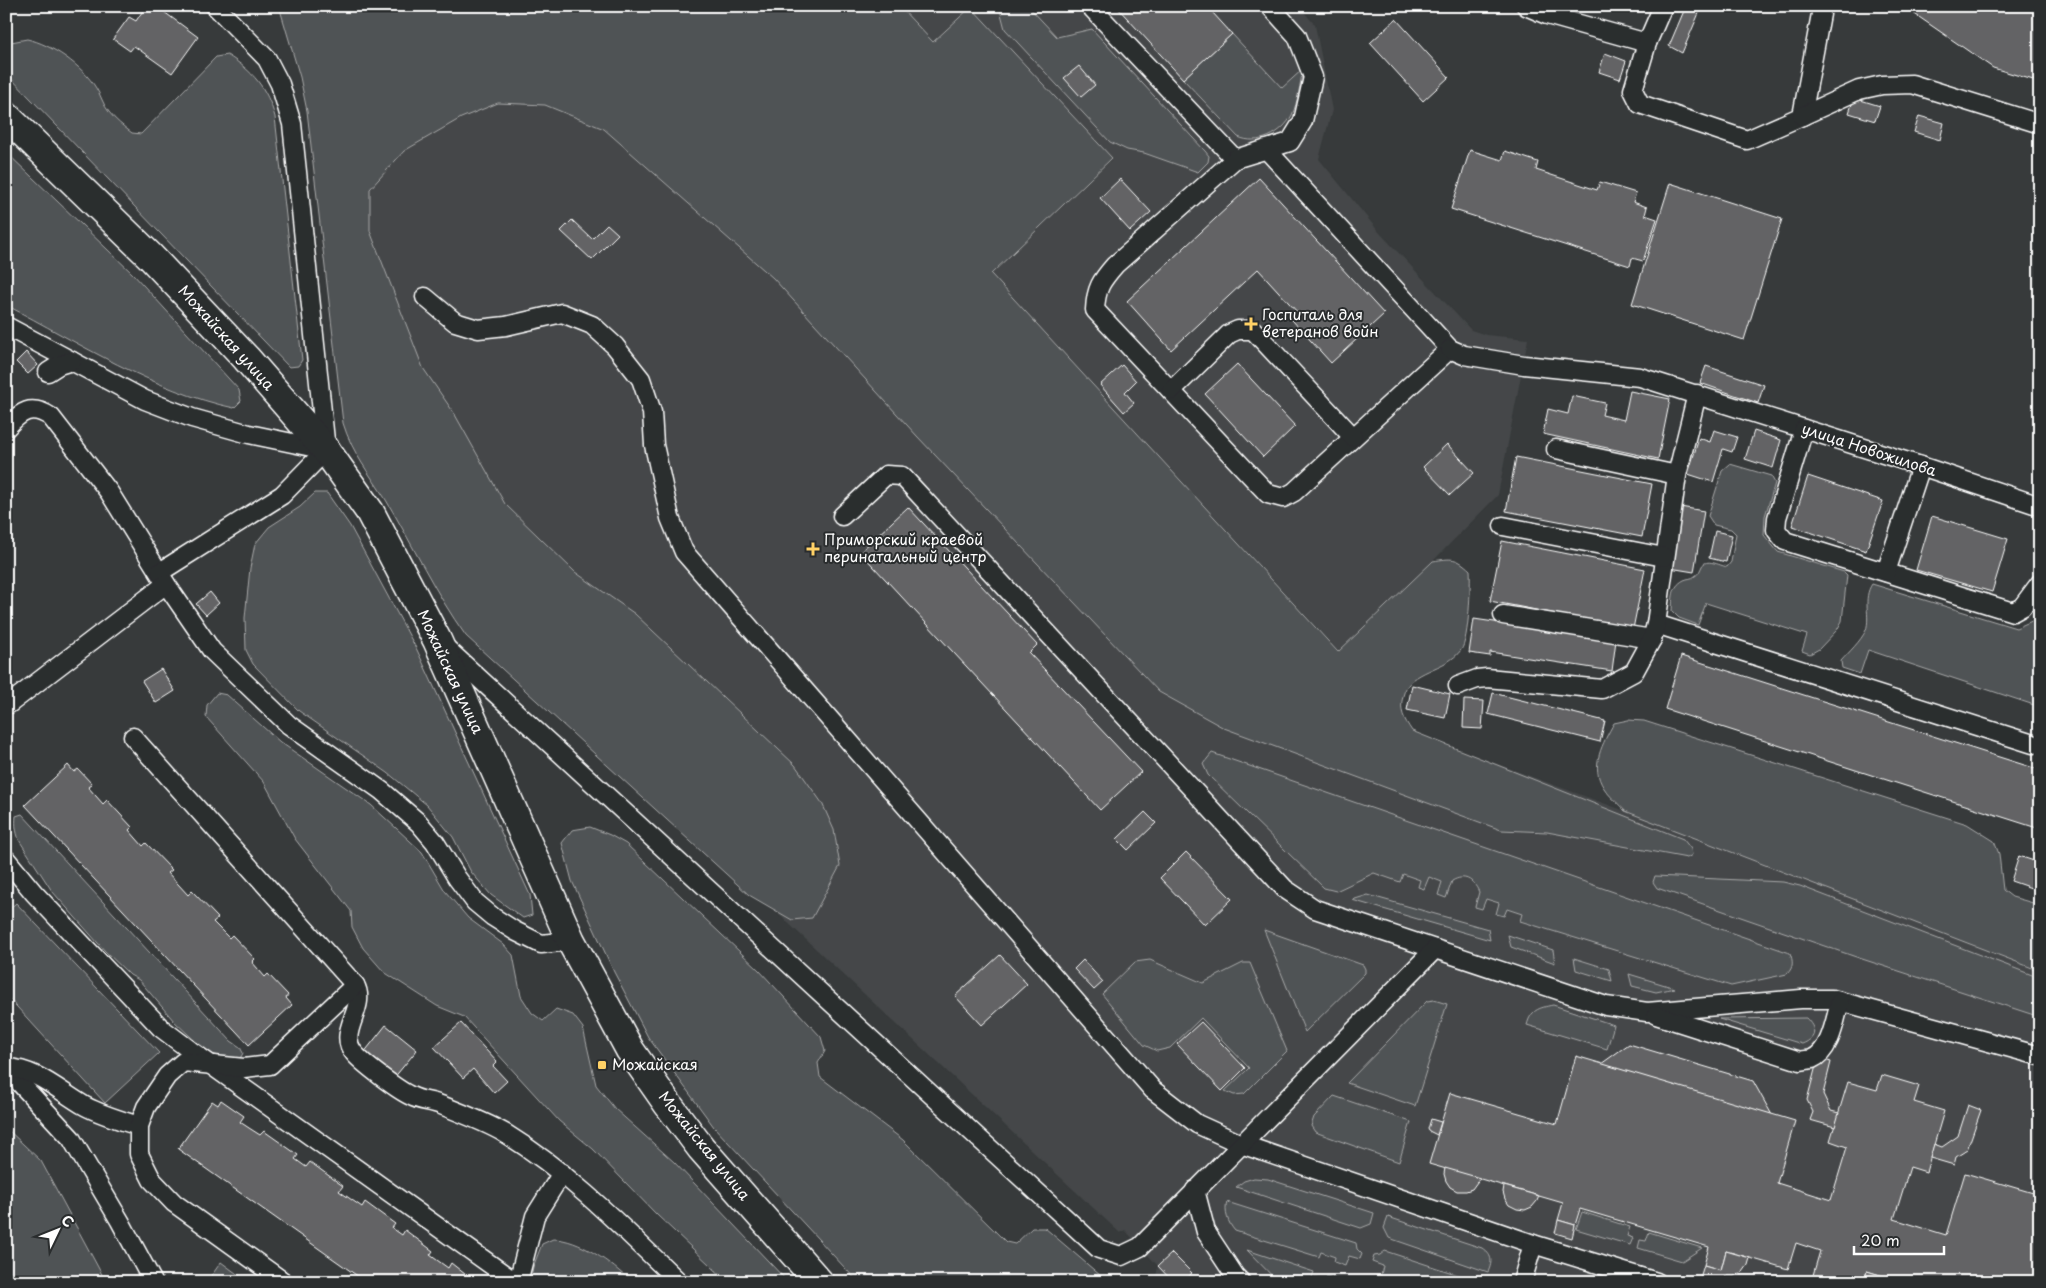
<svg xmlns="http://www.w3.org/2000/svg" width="2046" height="1288" font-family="'Playpen Sans',sans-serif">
  <rect width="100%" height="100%" fill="#373a3b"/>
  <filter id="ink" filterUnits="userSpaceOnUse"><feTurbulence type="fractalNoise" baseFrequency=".02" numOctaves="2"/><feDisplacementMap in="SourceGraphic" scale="10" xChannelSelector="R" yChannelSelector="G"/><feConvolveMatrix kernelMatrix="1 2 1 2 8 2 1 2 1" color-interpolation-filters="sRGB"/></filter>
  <g filter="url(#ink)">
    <g fill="#444748">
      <polygon points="357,6 464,6 1315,697 1625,811 2040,971 2040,1282 1155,1282 1158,1266 1125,1230 1120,1233 771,907 355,400"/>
      <polygon points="899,6 1299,6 1315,25 1332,110 1319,159 1379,232 1471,330 1486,335 1528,339 1498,495 1433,561 1339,652 991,274 1112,159 971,7 933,42"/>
    </g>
    <g fill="#505354" stroke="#a8a9aa">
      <path d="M279 6H899L933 42 971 7 1112 158 991 274 1338 652 1433 561C1452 558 1456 557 1470 570 1471 584 1469 640 1461 650 1446 671 1409 669 1403 696 1399 711 1404 719 1412 731L1683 839 1691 849 1692 855 1687 858 1547 832 1501 830 1224 728 1159 692 917 436 773 278 604 129 545 105 498 103 461 118 404 151 370 189V231L423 368 454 413 505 504 575 572 635 614 795 765 822 803 834 830 840 866 812 918 792 920 749 895 466 636C435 593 413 545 386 500 370 474 352 453 343 423L307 111 300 77Z"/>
      <polygon points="999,6 1028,6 1057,37 1092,29 1205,151 1209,156 1208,162 1198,172 1144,153 1127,150 1110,142 1005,29"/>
      <path d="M1232 34 1282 88 1303 69C1300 83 1298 102 1292 115 1282 134 1258 146 1238 137L1183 79Z"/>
      <path d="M27 39C51 44 83 66 96 88 101 95 103 105 109 112 115 120 124 127 132 133L141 134 216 57 227 55C253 71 267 88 275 117L302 360 298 366 289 367 6 73V43Z"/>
      <path d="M6 152 133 274 239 390 241 401 234 408C154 391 79 343 6 305Z"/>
      <path d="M1730 464 1771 476 1775 483 1765 516 1764 535 1778 552 1844 572 1847 575 1842 621 1837 630 1819 649 1810 654 1802 651 1807 635 1706 603 1698 625 1679 618 1672 611C1673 598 1671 587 1684 580 1688 578 1692 579 1695 576 1699 574 1700 570 1702 566 1706 558 1719 565 1727 567L1731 562 1736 534 1731 529 1714 525 1708 516 1722 471Z"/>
      <polygon points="315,493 327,493 350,526 417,650 530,895 532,915 523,918 491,895 471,872 453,837 427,805 388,773 299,711 253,664 246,650 245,618 250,568 255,544 269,527 300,507"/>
      <path d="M1872 584 2016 628 2034 620 2040 611V707L1868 650 1860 674 1842 668 1841 661C1849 652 1861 641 1866 630 1871 616 1862 599 1872 584Z"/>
      <polygon points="217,693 227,695 280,742 371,805 422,852 445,891 468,918 503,944 513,955 521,996 532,1013 543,1021 556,1009 573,1015 583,1028 596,1085 615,1109 674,1162 788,1282 728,1282 657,1215 593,1149 559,1121 464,1017 437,1006 384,972 363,948 352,927 351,911 295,839 264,782 206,717 207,705"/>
      <path d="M1628 720 1644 721 1967 824 1994 841 1999 854 2003 890 2012 897 2040 905V971L1625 811C1619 804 1609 796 1604 788 1589 766 1603 743 1614 723Z"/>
      <path d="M1212 753 1790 953C1793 961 1794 967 1787 974L1731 986 1520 921 1522 914 1507 909 1504 916 1496 914 1499 903 1486 899 1482 909 1475 907 1479 892C1473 879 1464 874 1452 881L1446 898 1438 895 1442 882 1429 877 1424 889 1418 887 1420 880 1403 874 1400 882 1374 873 1336 891 1324 888 1208 775 1203 764Z"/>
      <path d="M22 814 231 1041 240 1047 243 1053 241 1057 234 1060 208 1053 174 1021 139 980 130 975 105 951 52 891 19 840C16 831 15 825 16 816Z"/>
      <polygon points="590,827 610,835 626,844 759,970 821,1037 825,1051 818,1063 820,1077 903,1140 1006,1242 1015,1244 1032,1228 1045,1228 1108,1282 858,1282 714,1127 648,1037 614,972 572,881 562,843 572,830"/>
      <polygon points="1655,876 1783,882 1800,886 2040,978 2040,1017 1859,958 1657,888 1653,882"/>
      <polygon points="1368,895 1488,929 1490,940 1352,900"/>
      <polygon points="16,903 159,1053 105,1103 6,995 6,912"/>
      <polygon points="1264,930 1363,965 1365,969 1365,973 1305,1032"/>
      <polygon points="1508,935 1553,950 1555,963 1511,947"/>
      <polygon points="1574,958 1609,969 1612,981 1576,970"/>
      <polygon points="1150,960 1203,983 1243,963 1250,963 1287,1051 1244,1094 1234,1095 1225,1091 1249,1068 1201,1018 1170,1048 1157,1051 1144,1045 1102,994 1135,962"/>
      <polygon points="1629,974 1675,988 1656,992 1632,986"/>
      <polygon points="1434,1000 1447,1004 1415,1106 1347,1083 1427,1001"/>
      <path d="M1553 1005 1614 1025 1607 1049 1527 1025C1531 1010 1538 1008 1553 1005Z"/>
      <path d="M1806 1018C1816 1028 1818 1038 1802 1044L1719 1019Z"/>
      <polygon points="1334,1096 1411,1122 1399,1162 1315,1132 1311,1126 1314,1117"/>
      <polygon points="6,1128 41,1161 106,1282 6,1282"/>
      <polygon points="1254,1178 1268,1179 1374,1213 1371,1224 1361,1228 1236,1187 1244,1181"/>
      <path d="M1227 1202 1356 1243 1357 1249 1362 1254 1360 1259 1349 1256 1345 1266 1334 1262 1335 1257 1321 1252 1319 1257 1235 1231C1228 1223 1224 1212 1227 1202Z"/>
      <polygon points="1582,1212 1630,1227 1627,1236 1633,1238 1630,1245 1576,1229"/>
      <path d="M1388 1217 1482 1248C1492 1255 1493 1261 1488 1272L1389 1238 1384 1228Z"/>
      <polygon points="1649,1232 1702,1248 1682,1261 1638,1248 1640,1240 1646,1241"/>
      <path d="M553 1239C579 1239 612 1263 631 1282H530L533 1267 542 1244Z"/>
      <polygon points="1247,1250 1314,1272 1312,1277 1325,1282 1327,1276 1340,1280 1340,1282 1278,1282"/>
      <polygon points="1385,1251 1480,1282 1406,1282 1392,1277 1390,1282 1380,1279 1383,1266 1372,1262 1374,1256 1380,1255"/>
      <polygon points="221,1262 248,1282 207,1282"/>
    </g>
    <g fill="#636465" stroke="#fff">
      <polygon points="146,6 156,6 198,37 172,73 134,46 130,51 113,39 129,17 136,21"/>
      <polygon points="1116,6 1218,6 1212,12 1232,34 1183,79"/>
      <polygon points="1686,6 1702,6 1682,53 1669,46"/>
      <polygon points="1903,6 2040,6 2040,82 1993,68"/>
      <polygon points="1396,19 1449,77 1423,101 1370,43"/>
      <polygon points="1605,53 1626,61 1620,79 1599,72"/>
      <polygon points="1079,66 1095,85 1081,97 1064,78"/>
      <polygon points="1854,98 1880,106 1875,121 1849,113"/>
      <polygon points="1919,116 1944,123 1940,140 1914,132"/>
      <polygon points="1470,150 1502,160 1505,151 1538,162 1536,170 1597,190 1600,182 1636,193 1633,202 1647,207 1645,215 1657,219 1643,261 1632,258 1630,266 1451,209"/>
      <polygon points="1259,178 1384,314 1331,363 1292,320 1299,314 1258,269 1171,350 1127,301"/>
      <polygon points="1120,179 1151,212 1130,231 1100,198"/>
      <polygon points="1670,183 1782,219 1744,340 1632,304"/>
      <polygon points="572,220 592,239 607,224 618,234 592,260 561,231"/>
      <polygon points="26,352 38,365 28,374 16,362"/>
      <polygon points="1237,364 1295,426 1263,457 1205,394"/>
      <polygon points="1122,365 1136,381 1125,392 1134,403 1124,412 1100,385"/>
      <polygon points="1706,366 1764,385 1758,403 1700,383"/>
      <polygon points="1630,391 1670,399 1658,459 1543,434 1548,409 1568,414 1572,396 1605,403 1602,415 1624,420"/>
      <polygon points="1714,430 1737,437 1732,452 1723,449 1713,482 1688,474 1699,438 1710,442"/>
      <polygon points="1754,431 1781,440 1773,468 1745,459"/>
      <polygon points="1447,444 1474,473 1450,495 1423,467"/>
      <polygon points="1516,457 1652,484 1642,537 1506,511"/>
      <polygon points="1808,476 1883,501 1866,551 1792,526"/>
      <polygon points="908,507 1037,645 1029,653 1141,772 1100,810 860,552"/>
      <polygon points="1680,507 1704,511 1694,572 1670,568"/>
      <polygon points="1932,516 2008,539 1992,592 1916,570"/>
      <polygon points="1715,531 1732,535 1726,562 1709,558"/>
      <polygon points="1502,541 1645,569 1633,629 1490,601"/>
      <polygon points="210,592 219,603 206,615 196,604"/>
      <polygon points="1474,619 1616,640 1612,671 1490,652 1490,656 1469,653"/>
      <polygon points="1681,656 2040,770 2040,829 1665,709"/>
      <polygon points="161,669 175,691 156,703 142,681"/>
      <polygon points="1412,685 1450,694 1445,718 1407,710"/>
      <polygon points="1493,693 1605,721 1600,742 1488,714"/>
      <polygon points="1464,700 1484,701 1482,729 1463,728"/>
      <polygon points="68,765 74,772 78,769 92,784 88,787 103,804 107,800 132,827 129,830 143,846 146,843 172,870 168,873 188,895 192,891 218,918 213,922 229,938 232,935 255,959 252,962 265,977 268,974 288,995 286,998 292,1005 249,1045 25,805"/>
      <polygon points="1145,812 1156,823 1128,850 1117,839"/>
      <polygon points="1186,852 1232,899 1205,925 1160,878"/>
      <polygon points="2019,856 2040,863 2040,891 2011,881"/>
      <polygon points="1000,955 1027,984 982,1025 955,996"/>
      <polygon points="1083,960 1103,982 1094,990 1074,969"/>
      <polygon points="1201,1022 1245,1068 1222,1091 1177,1044"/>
      <polygon points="461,1023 497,1062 493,1066 507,1081 494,1093 473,1069 463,1078 434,1047"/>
      <polygon points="386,1025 417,1050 393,1079 363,1054"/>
      <polygon points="1629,1044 1753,1081 1772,1115 1601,1064"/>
      <polygon points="1576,1056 1795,1121 1777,1183 1831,1200 1847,1147 1830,1141 1848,1082 1877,1090 1882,1075 1919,1086 1914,1102 1944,1111 1926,1172 1910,1167 1894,1219 1946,1235 1965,1173 2040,1195 2040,1282 1892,1282 1893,1279 1867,1271 1864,1282 1811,1282 1820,1251 1796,1243 1788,1269 1726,1251 1721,1270 1704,1265 1709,1247 1580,1209 1575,1225 1558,1220 1563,1203 1429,1164 1450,1093 1557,1124"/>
      <polygon points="1818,1058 1831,1062 1823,1094 1831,1111 1839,1113 1835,1127 1810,1120 1813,1112 1807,1100"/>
      <polygon points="221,1100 244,1116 240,1122 249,1128 260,1135 264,1131 298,1155 295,1159 306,1167 310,1162 343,1186 339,1191 362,1207 365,1202 395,1224 392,1228 402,1235 405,1230 433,1251 430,1255 448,1268 451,1263 475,1282 366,1282 178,1149 212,1101 218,1105"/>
      <polygon points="1968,1105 1981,1110 1967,1150 1956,1157 1954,1165 1930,1158 1934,1144 1942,1147 1958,1136"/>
      <polygon points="1431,1119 1441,1122 1437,1135 1429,1131 1428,1129"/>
      <polygon points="1445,1168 1480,1178 1472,1189 1466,1191 1457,1191 1450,1187 1446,1181 1444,1174"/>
      <polygon points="1504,1186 1539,1196 1537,1201 1532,1207 1525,1210 1517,1209 1509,1205 1505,1199 1503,1192"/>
      <polygon points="1558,1220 1575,1225 1572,1238 1555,1233"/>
      <polygon points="1726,1251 1750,1258 1748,1265 1743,1272 1734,1276 1726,1276 1724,1282 1713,1282 1700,1278 1704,1265 1721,1270"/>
      <polygon points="1172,1253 1192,1273 1183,1282 1173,1282 1158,1266"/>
      <polygon points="1867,1271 1893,1279 1892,1282 1864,1282"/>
    </g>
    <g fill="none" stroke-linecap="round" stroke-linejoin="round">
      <g stroke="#fff" stroke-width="21">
        <g id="lane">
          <polyline points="1090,6 1235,159"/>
          <polyline points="1526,6 1547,15 1647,43"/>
          <polyline points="1663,6 1647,43 1633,90 1640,104 1747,140 1802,116 1821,14 1820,6"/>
          <polyline points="1802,116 1859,90 1882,85 1912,84 2040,124"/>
          <path d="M1266 149 1450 349 1294 492 1283 498 1268 494 1095 310C1096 288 1101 281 1115 265L1235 159 1290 142 1303 121 1313 77 1297 36 1270 6"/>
          <polyline points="425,297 455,322 478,329 506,326 562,313 592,325 615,346 641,379 652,412 654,445 670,518 684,552 1153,1090 1197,1124 1241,1144 1533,1244 1657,1282"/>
          <polyline points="6,326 145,400 192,418 249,434 326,450"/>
          <polyline points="1450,349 1464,355 1524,365 1640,377 1921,466 2040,506"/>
          <polyline points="48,372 59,365 72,361"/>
          <polyline points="1171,391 1229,334 1238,330 1253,330 1353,437"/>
          <polyline points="1697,394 1677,475 1656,624 2033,744"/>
          <path d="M6 428C21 411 31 404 51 417L109 492 166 584 212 651 289 725 382 791 419 823 435 842 457 878 475 902 493 917 515 931 541 944 571 941"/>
          <polyline points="1804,429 1777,518 1776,530 1785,541 2013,612 2022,607 2040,583"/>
          <polyline points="1556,449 1677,475"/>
          <polyline points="842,516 886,475 902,476 1285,889 1315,909 1606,1006 1647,1012 1801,999 1832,999 2040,1056"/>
          <polyline points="1503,526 1664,557"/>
          <polyline points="160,572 282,495 326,450 292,124 280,84 267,59 215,6"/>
          <polyline points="1886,572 1921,466"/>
          <polyline points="1503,615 1652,639"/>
          <polyline points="445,647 1099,1249 1121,1256 1140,1247 1435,949"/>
          <polyline points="1458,686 1477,679 1487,678 1602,689 1634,672 1652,639 1656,624"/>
          <polyline points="9,704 166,584"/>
          <path d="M133 737 355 985C368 1008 336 1032 354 1053 362 1063 399 1091 411 1096 420 1101 431 1101 441 1105 459 1112 490 1124 506 1134 571 1174 625 1230 679 1282"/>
          <polyline points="6,859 34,893 161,1028 190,1050 515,1282"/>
          <path d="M1656 1015 1800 1061C1804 1060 1809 1060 1812 1059 1831 1051 1835 1019 1840 1002"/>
          <polyline points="6,1068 71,1138 120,1221 153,1282"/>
          <path d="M6 1068C37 1069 59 1091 85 1106 102 1115 120 1120 139 1126"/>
          <polyline points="1195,1190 1206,1232 1235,1276 1241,1282"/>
          <polyline points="284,1282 174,1203 152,1180 139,1154 139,1126 146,1107 167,1076 183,1062 244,1068 270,1065 355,985"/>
          <polyline points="518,1282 535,1216 562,1173"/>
          <polyline points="1522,1282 1533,1244"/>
        </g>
      </g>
      <g stroke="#fff" stroke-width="31">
        <polyline id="secondary" points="6,116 150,256 246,358 326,450 370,512 437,640 571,941 630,1050 667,1103 701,1148 819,1282"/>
      </g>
      <use href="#lane" stroke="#2a2d2e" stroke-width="18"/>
      <use href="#secondary" stroke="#2a2d2e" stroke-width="28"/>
    </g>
  </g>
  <g fill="#ffd166" stroke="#2a2d2e" stroke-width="2">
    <path d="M1248.5 316.5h5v5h5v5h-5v5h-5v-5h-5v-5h5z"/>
    <path d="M810.5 541.5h5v5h5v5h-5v5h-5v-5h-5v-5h5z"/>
    <rect x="597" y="1060" width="10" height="10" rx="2.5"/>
  </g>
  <g text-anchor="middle" stroke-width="4" stroke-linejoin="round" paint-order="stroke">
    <g font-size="15" fill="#fff" stroke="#2a2d2e" text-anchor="start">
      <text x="1262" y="320">Госпиталь для<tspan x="1262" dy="17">ветеранов войн</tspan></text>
      <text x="824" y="545">Приморский краевой<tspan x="824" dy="17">перинатальный центр</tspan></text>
      <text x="612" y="1070">Можайская</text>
    </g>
    <g font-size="15" fill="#fff" stroke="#2a2d2e">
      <text transform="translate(226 338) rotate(48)" y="5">Можайская улица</text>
      <text transform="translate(1869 450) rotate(18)" y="5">улица Новожилова</text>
      <text transform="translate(450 672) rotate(65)" y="5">Можайская улица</text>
      <text transform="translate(704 1146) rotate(51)" y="5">Можайская улица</text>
    </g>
  </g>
  <rect width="2046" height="1288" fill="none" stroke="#2a2d2e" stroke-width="25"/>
  <rect x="12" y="12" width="2021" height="1263" fill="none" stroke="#fff" stroke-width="2" filter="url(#ink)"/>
  <g transform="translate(58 1230) rotate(47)" stroke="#2a2d2e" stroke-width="4" paint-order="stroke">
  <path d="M0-4L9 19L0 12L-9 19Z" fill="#ffffff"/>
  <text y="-8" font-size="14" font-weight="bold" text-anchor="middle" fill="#ffffff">С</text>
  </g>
  <path d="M1854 1246v8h90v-8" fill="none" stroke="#ffffff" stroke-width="2.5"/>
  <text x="1861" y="1246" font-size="15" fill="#ffffff" stroke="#2a2d2e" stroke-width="4" paint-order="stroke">20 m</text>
</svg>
